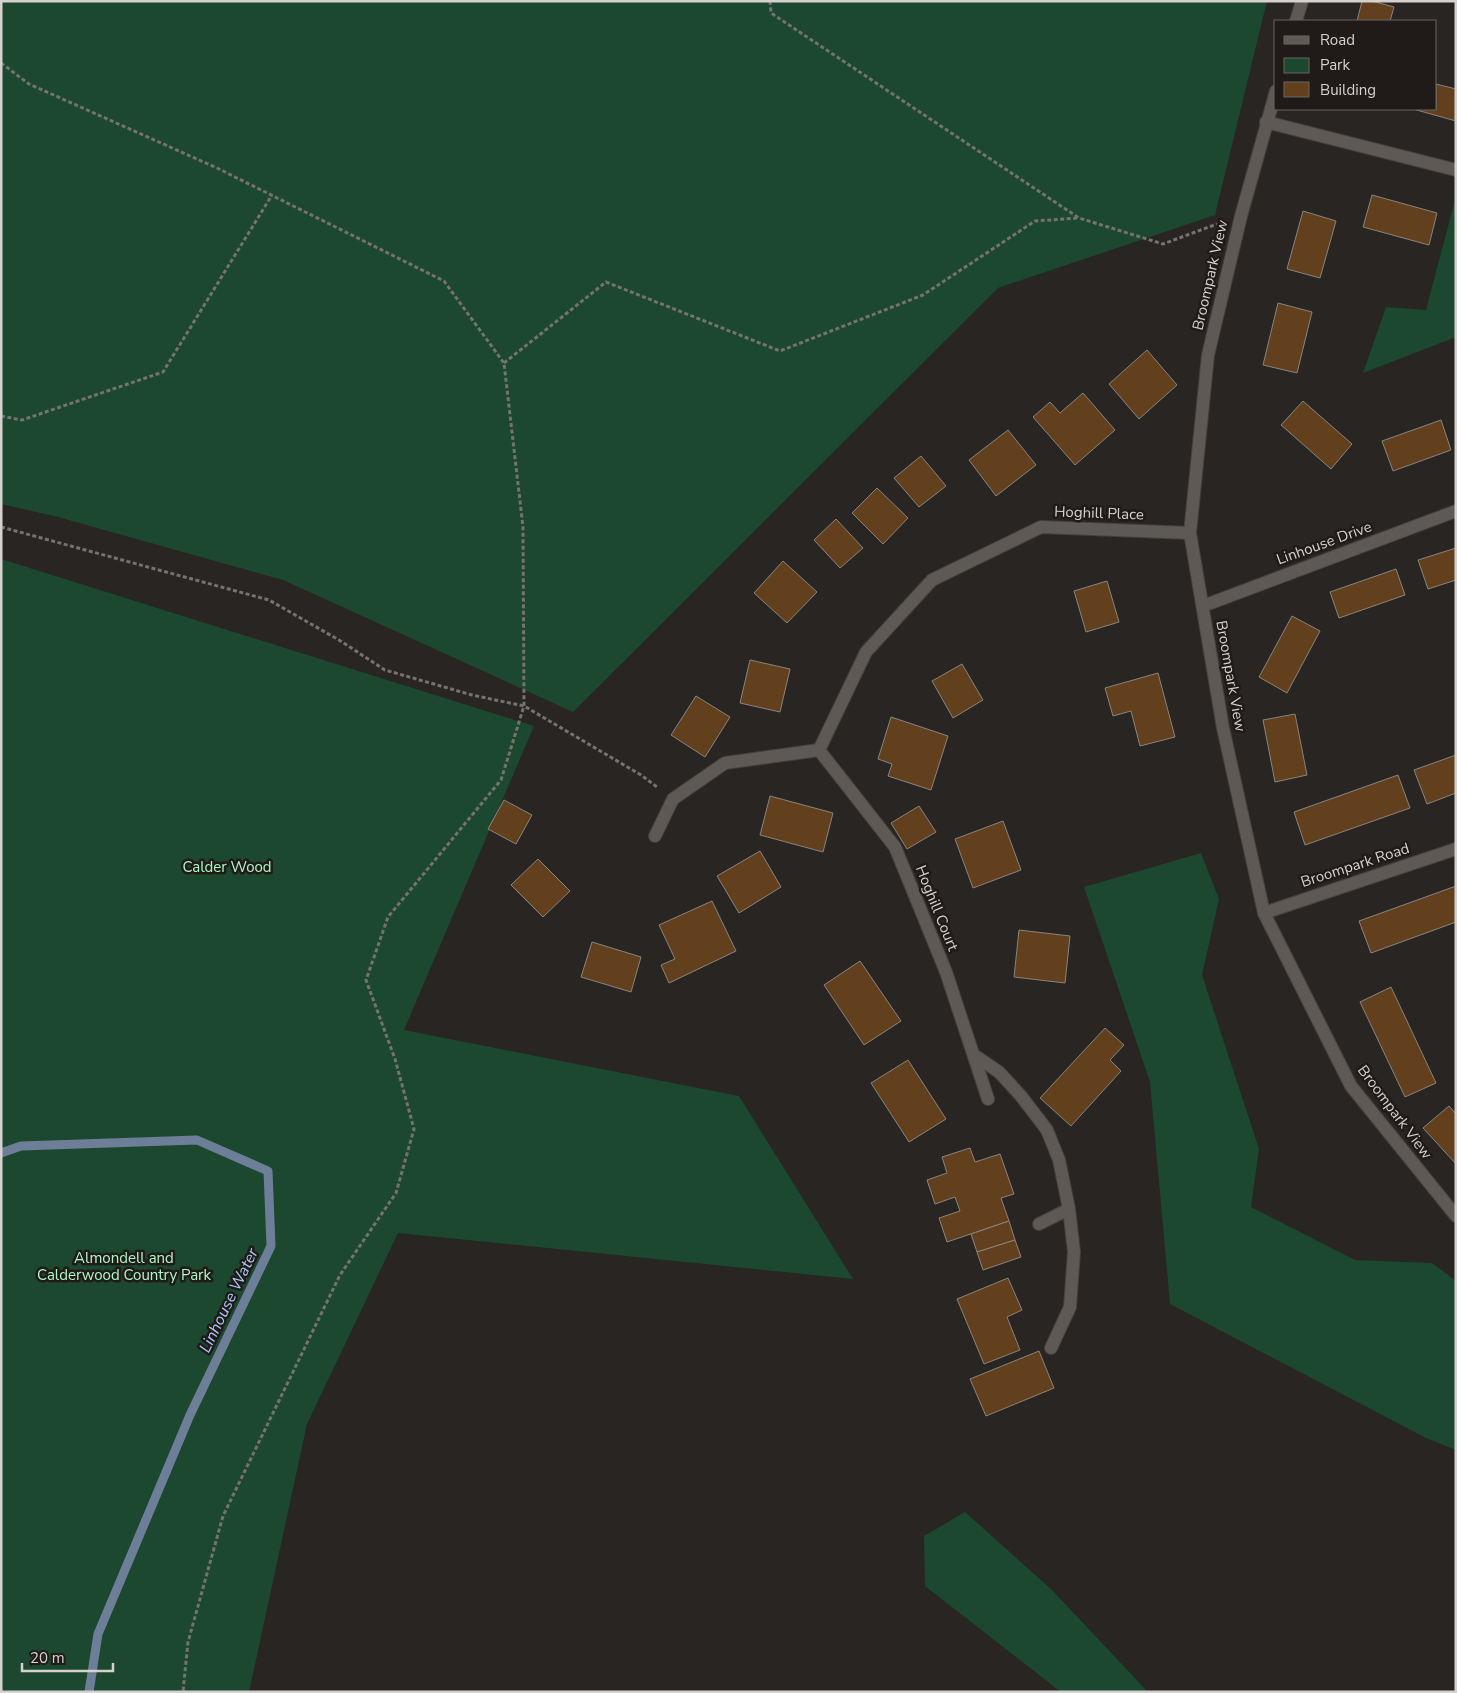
<svg xmlns="http://www.w3.org/2000/svg" width="1457" height="1693" font-family="'Nunito Sans',sans-serif">
  <rect width="100%" height="100%" fill="#292522"/>
  <g fill="#1b482e">
    <polygon points="1,1 1267,1 1215,215 998,288 573,712 283,580 58,517 1,504"/>
    <polygon points="1456,196 1456,337 1363,373 1386,307 1426,310"/>
    <polygon points="1,559 534,726 404,1030 739,1096 853,1279 398,1233 307,1424 249,1692 1,1692"/>
    <polygon points="1201,853 1219,899 1202,975 1259,1149 1251,1207 1355,1260 1432,1263 1456,1281 1456,1450 1426,1438 1170,1304 1150,1082 1084,887"/>
    <polygon points="965,1512 1052,1590 1148,1692 1061,1692 925,1586 924,1536"/>
  </g>
  <g fill="none" stroke-linecap="round" stroke-linejoin="round">
    <polyline stroke="#6d7f98" stroke-width="9" points="1,1153 21,1146 197,1140 268,1171 271,1246 190,1415 98,1634 89,1692"/>
  </g>
  <g fill="#63401d" stroke="#89847f">
    <polygon points="1362,1 1372,1 1394,7 1390,21 1357,21"/>
    <polygon points="1436,84 1456,89 1456,121 1413,109 1436,109"/>
    <polygon points="1372,195 1437,213 1429,245 1363,227"/>
    <polygon points="1303,211 1336,221 1320,278 1287,269"/>
    <polygon points="1278,303 1312,312 1297,373 1263,365"/>
    <polygon points="1147,350 1177,385 1139,419 1109,384"/>
    <polygon points="1083,393 1115,430 1075,465 1033,417 1050,402 1060,413"/>
    <polygon points="1303,401 1352,444 1331,469 1281,425"/>
    <polygon points="1441,420 1451,450 1393,471 1382,441"/>
    <polygon points="1008,430 1036,465 996,496 969,460"/>
    <polygon points="921,456 946,486 919,507 894,478"/>
    <polygon points="877,488 908,518 883,544 852,513"/>
    <polygon points="836,519 863,548 840,568 814,540"/>
    <polygon points="1456,548 1456,580 1428,589 1418,560"/>
    <polygon points="783,561 817,592 787,623 754,593"/>
    <polygon points="1396,569 1405,595 1339,618 1330,592"/>
    <polygon points="1107,581 1119,622 1086,632 1074,591"/>
    <polygon points="1292,616 1320,631 1287,693 1259,677"/>
    <polygon points="750,660 790,669 780,712 740,703"/>
    <polygon points="962,664 983,700 953,718 932,681"/>
    <polygon points="1158,673 1175,737 1140,746 1131,711 1113,716 1105,688"/>
    <polygon points="696,696 730,717 705,757 671,735"/>
    <polygon points="1295,714 1307,775 1275,782 1263,720"/>
    <polygon points="891,717 948,736 931,790 888,776 892,764 878,759"/>
    <polygon points="1456,755 1456,793 1427,804 1414,770"/>
    <polygon points="1398,775 1410,808 1305,845 1294,812"/>
    <polygon points="770,796 833,813 823,852 760,835"/>
    <polygon points="504,800 532,815 516,844 488,829"/>
    <polygon points="919,806 936,832 907,849 891,823"/>
    <polygon points="1003,821 1021,870 973,888 955,839"/>
    <polygon points="760,851 781,887 739,913 717,876"/>
    <polygon points="538,859 570,891 543,917 511,885"/>
    <polygon points="1456,886 1456,922 1371,953 1359,921"/>
    <polygon points="712,901 736,951 669,983 661,965 675,959 659,925"/>
    <polygon points="1019,930 1070,936 1065,983 1014,977"/>
    <polygon points="592,942 641,957 631,992 581,977"/>
    <polygon points="860,961 901,1021 864,1045 824,985"/>
    <polygon points="1391,987 1436,1083 1405,1097 1360,1002"/>
    <polygon points="1105,1028 1124,1045 1110,1060 1121,1071 1071,1126 1040,1098"/>
    <polygon points="908,1060 946,1119 909,1142 871,1083"/>
    <polygon points="1449,1106 1456,1114 1456,1164 1423,1128"/>
    <polygon points="970,1148 975,1162 1000,1154 1014,1194 1001,1198 1009,1221 947,1242 939,1218 960,1211 955,1197 935,1204 927,1180 947,1173 942,1157"/>
    <polygon points="1009,1221 1015,1240 977,1252 971,1234"/>
    <polygon points="1015,1240 1021,1257 983,1270 977,1252"/>
    <polygon points="1008,1278 1022,1310 1007,1317 1020,1350 984,1364 957,1299"/>
    <polygon points="1039,1351 1054,1388 986,1416 970,1379"/>
  </g>
  <g fill="none" stroke-linecap="round" stroke-linejoin="round">
    <g stroke="#44413e" stroke-width="14">
      <g id="service">
        <polyline points="974,1055 999,1072 1021,1096 1047,1130 1059,1160 1069,1209 1074,1252 1070,1307 1051,1348"/>
        <polyline points="1039,1224 1069,1209"/>
      </g>
    </g>
    <g stroke="#44413e" stroke-width="14">
      <g id="minor">
        <polyline points="1296,21 1302,1"/>
        <polyline points="1276,91 1241,216 1208,355 1190,533 1223,728 1264,913 1351,1086 1456,1216"/>
        <polyline points="1266,122 1456,170"/>
        <polyline points="1203,606 1456,511"/>
        <polyline points="819,750 866,652 932,580 1041,527 1190,533"/>
        <polyline points="655,836 673,799 725,763 819,750 895,847 946,972 988,1099"/>
        <polyline points="1264,913 1456,849"/>
      </g>
    </g>
    <g stroke="#75726f" stroke-width="3" stroke-dasharray="4 2.5" stroke-linecap="butt">
      <polyline points="770,1 771,13 1079,218 1163,244 1217,224"/>
      <polyline points="1,63 29,84 217,168 444,281 504,363 523,527 524,706 501,780 388,917 366,980 395,1059 414,1129 396,1193 340,1275 223,1516 188,1642 183,1692"/>
      <polyline points="504,363 606,282 780,351 923,295 1035,221 1079,218"/>
      <polyline points="1,416 22,420 163,372 272,195"/>
      <polyline points="1,527 269,600 339,640 385,670 472,695 524,706 641,775 657,787"/>
    </g>
    <use href="#service" stroke="#5e5955" stroke-width="12"/>
    <use href="#minor" stroke="#5e5955" stroke-width="12"/>
  </g>
  <g text-anchor="middle" stroke-width="5" stroke-linejoin="round" paint-order="stroke">
    <g font-size="15" fill="#d4d1cf" stroke="#201b19">
      <text transform="translate(1210 275) rotate(-77)" y="5">Broompark View</text>
      <text transform="translate(1099 513) rotate(2)" y="5">Hoghill Place</text>
      <text transform="translate(1324 543) rotate(-20)" y="5">Linhouse Drive</text>
      <text transform="translate(1231 676) rotate(80)" y="5">Broompark View</text>
      <text transform="translate(1355 865) rotate(-18)" y="5">Broompark Road</text>
      <text transform="translate(937 908) rotate(68)" y="5">Hoghill Court</text>
      <text transform="translate(1395 1112) rotate(53)" y="5">Broompark View</text>
    </g>
    <g font-size="15" fill="#aef8c7" stroke="#201b19">
      <text x="227" y="872">Calder Wood</text>
      <text x="124" y="1263">Almondell and<tspan x="124" dy="17">Calderwood Country Park</tspan></text>
    </g>
    <g font-size="16" font-style="italic" fill="#a7c9fb" stroke="#201b19">
      <text transform="translate(228 1300) rotate(-64)" y="6">Linhouse Water</text>
    </g>
  </g>
  <rect width="1457" height="1693" fill="none" stroke="#d4d1cf" stroke-width="5"/>
  <rect x="1274" y="20" width="162" height="90" fill="#201b19" stroke="#686462"/>
  <rect x="1284" y="36" width="25" height="8" fill="#5e5955" stroke="#686462"/>
  <text x="1320" y="45" font-size="15" fill="#d4d1cf">Road</text>
  <rect x="1284" y="58" width="25" height="15" fill="#1b482e" stroke="#686462"/>
  <text x="1320" y="70" font-size="15" fill="#d4d1cf">Park</text>
  <rect x="1284" y="82" width="25" height="15" fill="#63401d" stroke="#686462"/>
  <text x="1320" y="95" font-size="15" fill="#d4d1cf">Building</text>
  <path d="M22 1663v8h91v-8" fill="none" stroke="#d4d1cf" stroke-width="2.5"/>
  <text x="30" y="1663" font-size="15" fill="#d4d1cf" stroke="#201b19" stroke-width="4" paint-order="stroke">20 m</text>
</svg>
